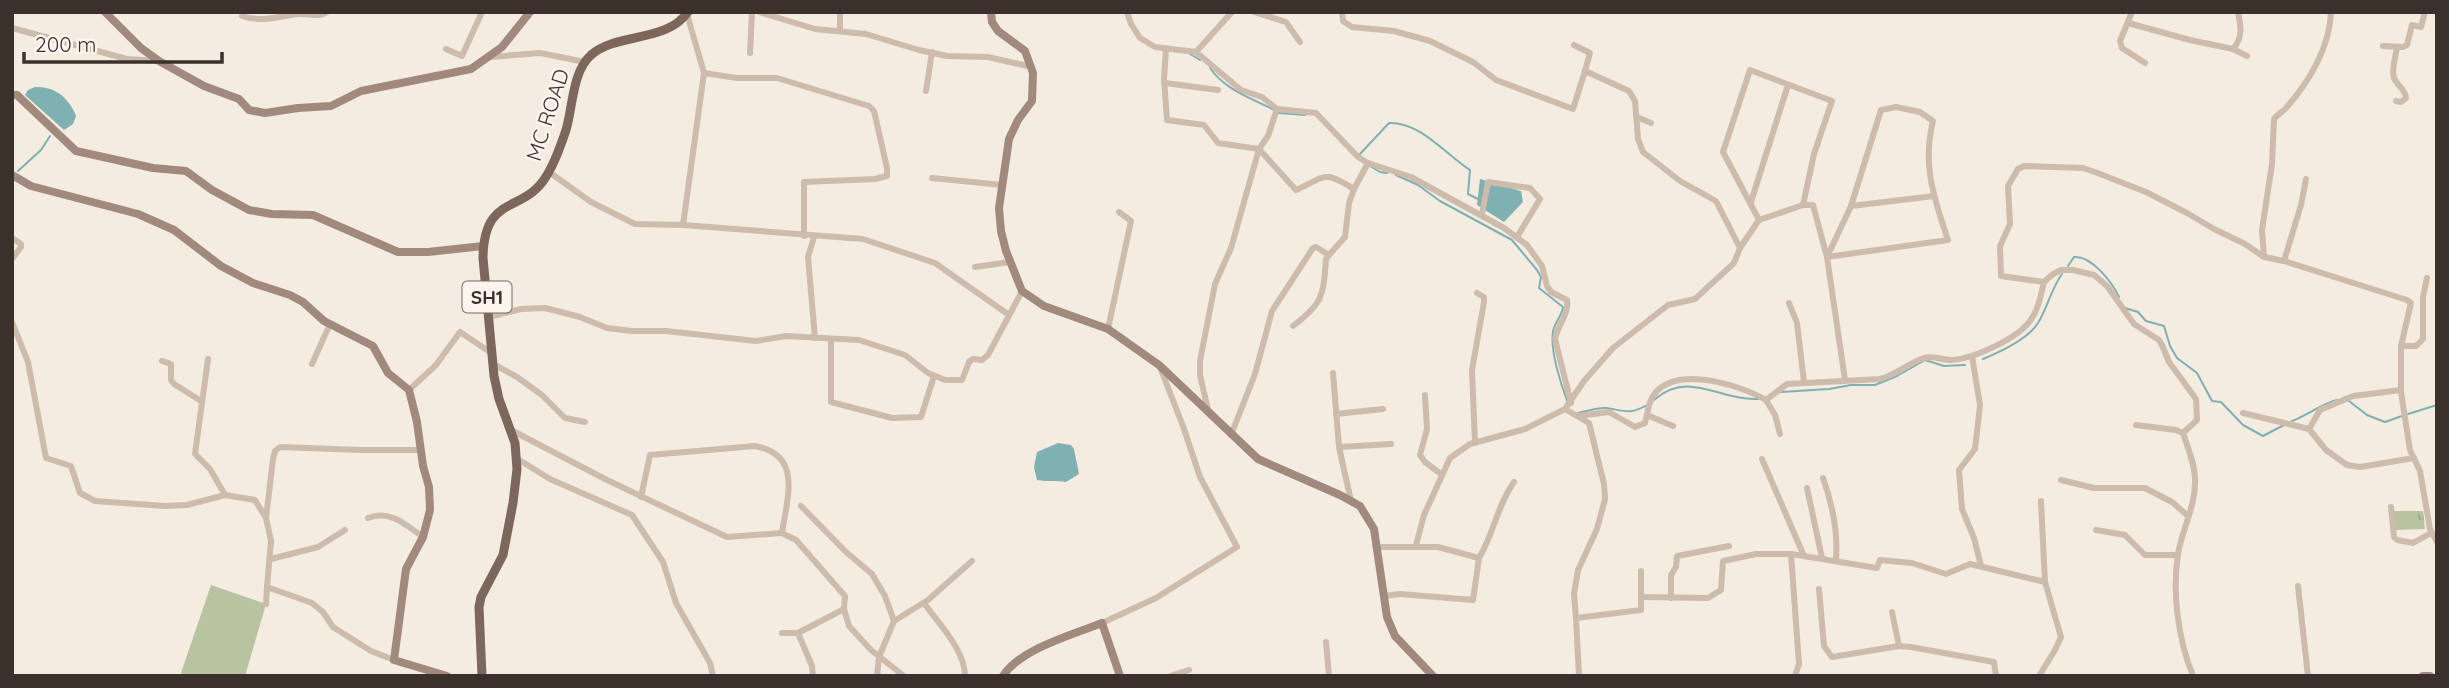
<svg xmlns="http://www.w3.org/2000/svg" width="2449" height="688" font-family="Quicksand,sans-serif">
  <defs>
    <pattern id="grass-tufts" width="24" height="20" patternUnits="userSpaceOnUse" patternTransform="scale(1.75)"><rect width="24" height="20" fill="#b8c4a0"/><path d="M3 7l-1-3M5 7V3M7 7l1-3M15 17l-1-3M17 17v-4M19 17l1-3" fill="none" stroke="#97a083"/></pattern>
  </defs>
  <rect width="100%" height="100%" fill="#f4ebe1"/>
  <polygon fill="url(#grass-tufts)" points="2393,511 2423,511 2425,529 2396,530"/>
  <polygon fill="#b8c4a0" points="211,585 266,604 245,676 186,676 181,673"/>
  <g fill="#7fb0b2">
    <path d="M35 87C55 86 69 98 76 116L73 124 64 130 25 95 28 90Z"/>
    <polygon points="1480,179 1521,191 1523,202 1504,222 1477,205"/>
    <path d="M1058 443 1071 445 1074 449 1079 474 1066 482C1056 480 1048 482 1037 480L1034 467 1037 452Z"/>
  </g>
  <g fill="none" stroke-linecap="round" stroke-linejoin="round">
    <g stroke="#7fb0b2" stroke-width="2">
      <polyline points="1190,54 1200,60"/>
      <path d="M1210 68C1225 90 1251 98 1274 110"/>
      <polyline points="1279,113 1305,115"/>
      <path d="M1360 154 1389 123C1421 122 1445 154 1470 170L1468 194 1478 199"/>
      <polyline points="1370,166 1380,172 1387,173"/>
      <polyline points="18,171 41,150 50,136"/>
      <path d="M1396 175 1418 185 1440 201 1512 240 1537 270 1541 277 1539 288 1563 307C1562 316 1554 323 1553 332 1550 351 1561 385 1568 403"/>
      <path d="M2068 266 2074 257C2091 255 2112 282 2119 297"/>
      <polyline points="2125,308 2138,312 2146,321 2164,326 2170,346 2177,358 2197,373 2212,401 2221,402 2243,425 2263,436 2284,425"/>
      <path d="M1983 359C2000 352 2028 339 2038 323 2048 307 2051 289 2062 274"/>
      <polyline points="1781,392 1829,389 1851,385 1875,385 1897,376 1925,360 1944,366 1965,365"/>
      <path d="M1654 400C1688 369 1720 401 1758 399"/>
      <polyline points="2349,401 2367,415 2385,422 2402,416"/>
      <path d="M1578 413C1587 411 1598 407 1607 408 1625 411 1630 415 1647 405"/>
      <polyline points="2408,414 2437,405"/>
      <path d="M2292 421C2308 415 2321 404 2337 400"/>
    </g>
    <g stroke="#cdbbac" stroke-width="6">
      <polyline points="759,12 815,29 866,34 919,50 947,56 988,57 1032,67"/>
      <polyline points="840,12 840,31"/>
      <path d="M1127 12 1131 24 1140 38 1155 47 1196 52 1241 90 1262 97 1277 109 1316 113 1358 157 1368 163 1411 177 1504 228 1527 245 1542 266 1547 286 1551 292 1567 300C1569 315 1558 324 1555 339L1571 403"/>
      <polyline points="1254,12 1286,22 1300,42"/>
      <polyline points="1342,12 1343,21 1352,27 1394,31 1430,41 1473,62 1496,80 1573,109 1585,71"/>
      <polyline points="2132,12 2120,41 2122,48 2145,63"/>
      <path d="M242 16C262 23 280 16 299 14 310 13 318 18 327 12"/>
      <path d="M2128 23 2190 40 2233 49C2243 38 2241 26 2238 12"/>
      <polyline points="12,28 127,59 159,61"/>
      <polyline points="1574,45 1590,53 1585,71 1629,91 1635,101 1638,139 1643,152 1680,181 1716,201 1740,248"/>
      <polyline points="2383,46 2403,47 2407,45 2412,25 2421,27 2425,12"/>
      <polyline points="446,49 462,56 482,12"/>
      <path d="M1166 49 1164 79 1167 120 1204 125 1218 143 1259 149 1296 190C1327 176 1323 170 1354 189L1368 163"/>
      <polyline points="2233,49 2247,56"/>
      <polyline points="1196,52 1232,12"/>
      <polyline points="750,53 752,12"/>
      <polyline points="490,57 540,53 585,62"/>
      <polyline points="704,73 737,78 777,78 869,106 874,111 887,168 887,176 875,179 804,182 804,236"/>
      <polyline points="1165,83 1218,90"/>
      <polyline points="926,91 932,52"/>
      <path d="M2396 101 2401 102 2406 98C2405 88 2397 86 2394 78 2391 69 2396 56 2397 47"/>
      <path d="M1896 107 1920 112 1933 121C1922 165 1934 198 1948 240L1827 257 1851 206 1881 110Z"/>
      <polyline points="1637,117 1651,123"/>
      <polyline points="549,172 591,202 635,224 683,225 863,239 935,263 1009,315"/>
      <polyline points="932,178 1002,185"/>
      <polyline points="1751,202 1788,85"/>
      <polyline points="1851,206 1934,196"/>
      <polyline points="1482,214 1488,182 1530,188 1540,199 1517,237"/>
      <polyline points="1759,220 1723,152 1750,70 1832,101 1814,154 1803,205"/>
      <polyline points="683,225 704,73 687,14"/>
      <polyline points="814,237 808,257 815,338"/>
      <polyline points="12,238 21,244 21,247 12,259"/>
      <path d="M2264 257 2262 230 2272 164 2274 119C2278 114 2282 112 2286 108 2309 82 2330 47 2331 12"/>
      <polyline points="2284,261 2301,205 2306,179"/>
      <polyline points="975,267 1010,262"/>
      <polyline points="2044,282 2053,274 2061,270 2073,270 2094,275 2107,286 2134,324 2159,340 2162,345 2169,362 2196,399 2197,420 2183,433"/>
      <polyline points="1789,303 1797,323 1804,382"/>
      <polyline points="489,317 521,309 545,308 580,317 607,328 632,331 666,331 756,341 786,336 859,340 905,355 928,373 945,380 962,380 969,362 973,359 982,360 988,355 1022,291"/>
      <polyline points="12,322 28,362 46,458 71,466 80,493 95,501 165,506 187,505 225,495"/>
      <path d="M1293 326C1324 302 1323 296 1326 259L1329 255"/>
      <polyline points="1108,329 1131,221 1119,212"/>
      <polyline points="831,339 831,402 892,418 921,417 934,376"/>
      <polyline points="2401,346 2416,346 2423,339 2423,297 2427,278"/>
      <polyline points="1972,356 1980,405 1975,449 1959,470 1962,509 1974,538 1981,566"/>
      <polyline points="208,359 195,454 210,469 225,495 255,500 266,518"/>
      <polyline points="162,361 171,364 171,380 174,384 201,401"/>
      <polyline points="312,364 330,324"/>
      <polyline points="493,364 517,377 542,395 565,418 585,422"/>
      <polyline points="1333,373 1339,447 1351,501"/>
      <polyline points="409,390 436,365 460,332 493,354"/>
      <polyline points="1425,395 1427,429 1420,455 1425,462 1441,474"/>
      <polyline points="1766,400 1775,415 1780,434"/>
      <polyline points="1565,409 1589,423 1604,484 1605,499 1597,529 1578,570 1574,594 1576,618"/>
      <polyline points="1208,410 1200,375 1200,361 1215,284 1231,248 1259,149 1268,136 1277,109"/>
      <polyline points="2243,413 2309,429 2326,450 2347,465 2360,467 2414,458"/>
      <polyline points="1336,414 1383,409"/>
      <polyline points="1647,415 1673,426"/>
      <path d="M1578 416 1609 412 1635 427 1645 423C1648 412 1648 401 1656 392 1680 366 1740 385 1766 400L1787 384 1880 379C1896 375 1908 363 1924 358 1933 355 1942 360 1951 360 1973 359 2020 338 2032 318 2039 308 2041 294 2044 282L2001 276 2000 246 2010 224 2008 186 2018 169 2024 166 2083 168 2095 172 2146 192 2187 213 2214 229 2245 244 2264 257 2284 261 2407 300 2411 303 2401 346V392L2410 450 2420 471 2430 529 2437 542"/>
      <path d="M2136 425 2176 430 2183 433C2188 448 2195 464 2195 480 2196 505 2182 530 2178 554 2172 593 2178 639 2193 676"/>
      <polyline points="2309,429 2320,410 2353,396 2401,390"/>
      <polyline points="511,430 607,480 727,537 782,533 796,540 845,596 844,609 798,633 782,633"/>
      <polyline points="1231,435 1255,374 1272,311 1313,248 1316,247 1329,255 1345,237 1349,203 1354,189"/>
      <polyline points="1475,443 1472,370 1484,302 1484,297 1477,293"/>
      <polyline points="1339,447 1391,444"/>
      <polyline points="516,458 550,479 632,515 663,562 676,603 710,663 713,676"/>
      <polyline points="1762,459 1804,556"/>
      <path d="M1823 478C1832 503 1838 533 1836 560"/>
      <polyline points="2061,480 2094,488 2145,488 2172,502 2188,516"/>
      <polyline points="1807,488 1822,558"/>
      <path d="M641 497 650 455 755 446C803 455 787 498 782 533"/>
      <polyline points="2041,501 2045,582"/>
      <polyline points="801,506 846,552 872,574 885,596 894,621"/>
      <polyline points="2391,507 2394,537 2397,540 2413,543 2431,533"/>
      <path d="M368 518C390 509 406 525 423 537"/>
      <polyline points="2096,530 2125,535 2145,555 2178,555"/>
      <polyline points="1416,545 1424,515 1450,458 1470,444 1525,429 1565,409 1584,381 1613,348 1668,305 1695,299 1734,263 1740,248 1759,220 1803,205 1813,205 1827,257 1845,380"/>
      <path d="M1377 547H1438L1479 558C1494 533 1497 506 1514 482"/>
      <polyline points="1791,554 1877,568 1880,560 1912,563 1946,574 1970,564 2045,582 2061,637 2055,650 2039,676"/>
      <polyline points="271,559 318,547 345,530"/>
      <polyline points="2298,586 2308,676"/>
      <polyline points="267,587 271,541 266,518 273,459 275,451 280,447 361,450 421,450"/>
      <polyline points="1819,589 1824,646 1832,657 1899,646 1911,647 1994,662 1996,676"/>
      <polyline points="1384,596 1400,594 1473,600 1479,558"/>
      <polyline points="1641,597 1708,598 1721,590 1723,561 1756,554 1791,554 1799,664 1795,676"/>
      <polyline points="1671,598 1671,575 1676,567 1677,556 1729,546"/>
      <path d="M924 603C939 624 965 650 965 676"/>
      <polyline points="266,604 267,587 312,603 323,612 333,627 371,651 394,660"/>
      <polyline points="844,609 849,626 871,650 904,676"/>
      <polyline points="1892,612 1899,646"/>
      <polyline points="1102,623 1156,598 1237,547 1200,477 1183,426 1160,367"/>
      <polyline points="798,633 812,666 813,676"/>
      <polyline points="1326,642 1329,676"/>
      <polyline points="877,676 879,657 894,621 928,600 972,561"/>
      <polyline points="1170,676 1189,670"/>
      <polyline points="1579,676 1576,618 1641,610 1641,571"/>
    </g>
    <g stroke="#a18a7d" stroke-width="8">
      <polyline points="105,12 141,48 159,61 204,86 239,99 249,110 265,113 298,108 331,106 361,91 471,69 502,47 530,12"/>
      <polyline points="991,12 992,22 998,31 1025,51 1033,73 1032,101 1018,120 1009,139 999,208 1001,231 1006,251 1022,291 1044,306 1108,329 1159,365 1258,459 1340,495 1360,506 1374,529 1387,617 1395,636 1433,676"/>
      <polyline points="12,95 17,95 76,151 153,168 186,171 212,190 249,210 272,214 313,215 398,252 428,252 483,246"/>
      <polyline points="12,175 31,186 138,214 174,230 221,266 253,283 290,295 303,302 324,321 373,346 388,373 409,390 417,422 423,466 429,487 430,510 423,537 406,569 394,660 447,676"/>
      <path d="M1003 676C1020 649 1074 634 1102 623L1120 676"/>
      <polyline points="2423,676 2430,676"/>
    </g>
    <path stroke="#7d675c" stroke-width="9" d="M482 676 479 607 481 597 503 555 513 503 517 469 515 443 499 399 494 376 483 258C484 192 524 215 547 175 555 162 561 145 566 130 573 107 572 72 591 55 618 32 666 43 688 12"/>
  </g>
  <g text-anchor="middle" stroke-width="5" stroke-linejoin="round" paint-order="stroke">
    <rect fill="#fbf5ee" stroke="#756b66" stroke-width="2" x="462.5" y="281.5" width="49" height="31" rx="5"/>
    <g font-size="19" font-weight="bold" fill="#3b302b">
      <text x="487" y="304">SH1</text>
    </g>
    <g font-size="21" fill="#3b302b" stroke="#fbf5ee">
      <text transform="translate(548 115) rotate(-72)" y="7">MC ROAD</text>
    </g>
  </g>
  <rect width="2449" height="688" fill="none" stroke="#3b302b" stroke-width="28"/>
  <path d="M24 52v10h198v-10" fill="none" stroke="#3b302b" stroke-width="3.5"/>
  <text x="35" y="52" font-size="21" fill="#3b302b" stroke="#fbf5ee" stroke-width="5" paint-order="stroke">200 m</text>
</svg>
